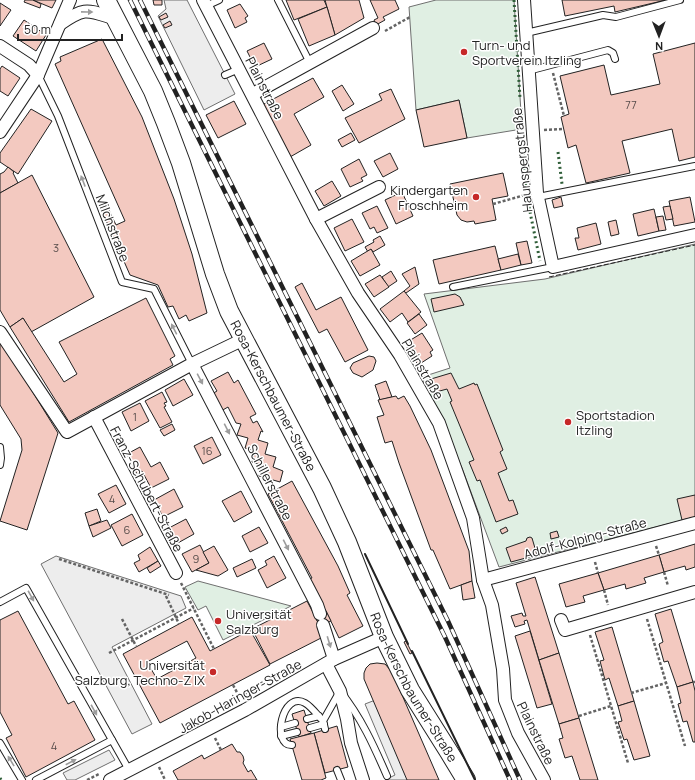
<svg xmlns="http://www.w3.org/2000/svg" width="695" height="780" font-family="Manrope,sans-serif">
  <rect width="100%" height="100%" fill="#fff"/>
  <g fill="#e0efe3" stroke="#6f6f6f">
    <polygon points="436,0 514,0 522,129 467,138 459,100 416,110 409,7"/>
    <polygon points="695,244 695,517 499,567 462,468 422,377 450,368 424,294 545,279"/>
    <polygon points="198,581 291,606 223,640 206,606 198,610 185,587"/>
  </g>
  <g fill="#ededed" stroke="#6f6f6f">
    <polygon points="164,0 187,0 235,94 204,110 158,16 166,9"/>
    <polygon points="56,556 181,596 186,608 112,647 152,724 132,734 41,564"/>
    <polygon points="378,699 432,780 385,780 395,775 365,704"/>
    <polygon points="109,750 115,760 75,780 67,780 63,773"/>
  </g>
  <g fill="#f3c9c0" stroke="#222" fill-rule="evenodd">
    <polygon points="25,0 33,0 41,4 40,8 24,2"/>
    <polygon points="33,0 56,0 52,8"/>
    <polygon points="153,0 162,0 162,5 154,5"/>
    <polygon points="286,0 324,0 327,7 294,20"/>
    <polygon points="325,0 359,0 364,18 335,35"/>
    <polygon points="370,0 395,0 399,9 383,17 385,20 376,25 374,20 378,18"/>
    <polygon points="562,0 666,0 615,12 614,6 565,16"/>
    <polygon points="0,3 11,10 0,26"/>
    <polygon points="240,4 248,16 245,18 247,22 235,28 227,10"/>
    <polygon points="327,7 335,35 309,46 298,19"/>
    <polygon points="166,13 168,17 161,20 159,17"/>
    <polygon points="24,20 46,35 36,51 13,36"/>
    <polygon points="170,21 172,25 165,28 163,25"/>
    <polygon points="102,39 142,117 174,199 192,254 207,313 189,321 186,315 179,319 173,306 168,307 158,285 130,275 101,209 107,206 116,225 125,221 55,64 61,61 60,57"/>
    <polygon points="264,43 272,59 255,67 247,51"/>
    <polygon points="695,43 695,157 679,161 672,129 622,141 630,173 586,183 576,145 568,148 561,117 569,114 560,76 604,65 611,95 660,84 653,54"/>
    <polygon points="2,66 20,78 8,96 0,91 0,69"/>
    <polygon points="313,78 324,97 294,114 311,145 290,157 262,105"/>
    <polygon points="342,85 354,104 343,111 332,91"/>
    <polygon points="391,89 405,119 359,143 345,118 382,100 379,94"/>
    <polygon points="459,100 467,138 424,147 416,110"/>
    <polygon points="234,101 246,124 218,138 206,115"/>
    <polygon points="31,109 52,121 18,174 0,162 0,153"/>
    <polygon points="351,133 355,140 342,147 338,140"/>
    <polygon points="390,153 398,169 383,177 374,161"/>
    <polygon points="359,159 367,175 361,178 363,181 350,187 341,169"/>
    <polygon points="8,167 14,172 13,173 18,183 0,193 0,174 4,172"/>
    <polygon points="503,173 508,196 492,199 496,220 475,224 474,221 467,222 461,220 457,215 450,184"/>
    <polygon points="32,175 94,297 31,332 23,318 10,327 0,310 0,193"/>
    <polygon points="332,181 341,196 324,206 315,191"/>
    <polygon points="402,192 413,216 396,224 385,200"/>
    <polygon points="561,197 563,206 554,208 552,200"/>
    <polygon points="690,197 695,222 674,226 669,201"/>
    <polygon points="377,206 388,228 377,233 374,227 370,229 362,213"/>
    <polygon points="670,206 673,219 666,220 663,207"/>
    <polygon points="654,209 659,231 638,236 633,214"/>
    <polygon points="663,216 666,230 659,231 656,217"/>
    <polygon points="352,219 364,242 345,251 334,228"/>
    <polygon points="616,220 619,234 611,236 608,222"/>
    <polygon points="596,223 601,244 578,250 575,238 579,238 577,228"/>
    <polygon points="380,236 385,245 373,252 371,249 368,252 365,247 374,242 373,240"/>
    <polygon points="527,241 532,263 521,265 516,243"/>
    <polygon points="495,246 501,270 439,284 433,260"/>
    <polygon points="371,249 380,265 360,276 351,261"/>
    <polygon points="518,254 521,265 501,270 498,259"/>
    <polygon points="415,267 419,284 406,293 404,291 410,286 402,274"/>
    <polygon points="391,271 397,281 388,287 382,277"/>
    <polygon points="380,275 389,287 374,297 365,284"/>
    <polygon points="302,283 316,310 341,297 368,350 345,362 327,329 319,333 295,287"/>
    <polygon points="404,291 421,312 408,322 402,313 390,322 380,309"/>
    <polygon points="455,294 460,297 464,305 434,312 431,299"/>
    <polygon points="146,298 175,356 170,359 173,365 69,422 10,327 23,318 64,382 77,374 59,342"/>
    <polygon points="419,314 427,325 415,334 407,323"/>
    <polygon points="422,333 433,350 430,352 432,356 418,365 407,347 411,344 409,341"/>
    <polygon points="0,339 58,433 27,530 0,521 22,450 21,439 0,405"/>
    <polygon points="369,356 374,357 376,361 373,370 362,377 353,373 350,368 353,363"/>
    <polygon points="228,372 234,383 238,380 256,414 250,417 253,423 257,421 263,432 261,431 258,440 268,443 265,454 276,457 273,467 283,471 280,482 259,476 262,465 252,462 255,451 245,448 248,438 237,435 241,424 236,423 228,407 221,411 212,394 217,391 211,381"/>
    <polygon points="451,373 459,389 474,383 475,385 477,384 503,450 500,452 507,469 498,473 509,501 513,500 518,514 496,522 480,480 477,481 469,462 474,460 450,402 452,401 447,389 436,392 431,379"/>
    <polygon points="184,379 193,395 173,406 165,390"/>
    <polygon points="386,381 392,397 380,400 375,385"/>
    <polygon points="162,392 167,402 164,403 166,406 164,407 172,422 160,428 145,401"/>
    <polygon points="396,396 398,399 404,396 410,406 431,450 469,551 472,581 450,589 433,550 431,550 399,463 392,441 385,443 377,417 384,415 378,400"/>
    <polygon points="140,403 149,421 131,431 122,412"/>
    <polygon points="172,424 175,430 164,436 160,430"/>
    <polygon points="212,437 221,455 203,464 194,446"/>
    <polygon points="140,447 151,467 160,462 169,479 151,488 142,471 137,474 127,454"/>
    <polygon points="292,481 338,566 350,593 347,595 363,626 339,638 326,611 307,580 312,578 268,494"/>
    <polygon points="116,485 126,504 109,513 98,494"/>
    <polygon points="174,489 183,507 163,517 154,500"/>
    <polygon points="241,491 252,512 234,522 222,501"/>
    <polygon points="695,495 695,517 682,520 677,499"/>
    <polygon points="97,509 101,521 89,526 85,513"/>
    <polygon points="132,514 143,535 122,546 111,525"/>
    <polygon points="186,519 194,534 176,544 167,529"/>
    <polygon points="107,520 111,528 93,537 89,526"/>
    <polygon points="259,527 268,543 250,552 242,536"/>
    <polygon points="506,527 508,531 502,534 500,530"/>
    <polygon points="557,531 559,537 551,539 550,533"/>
    <polygon points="530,537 532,538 537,555 511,562 506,548 526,541 527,538"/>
    <polygon points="695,544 695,567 686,570 685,566 664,572 659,555"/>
    <polygon points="200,545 209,563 192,572 182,554"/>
    <polygon points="214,546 228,570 218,576 196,570 209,563 203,552"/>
    <polygon points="150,547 158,561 139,572 134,563 140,560 138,555"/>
    <polygon points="659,555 664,572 644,578 646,583 626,589 625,584 604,590 598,573"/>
    <polygon points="274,556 286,578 267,588 258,570 267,565 265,561"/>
    <polygon points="252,559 256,568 237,577 233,568"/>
    <polygon points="158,561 161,566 150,573 147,568"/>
    <polygon points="598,573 604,590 583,596 585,602 566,607 559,584"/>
    <polygon points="535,577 559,653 539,660 527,620 524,621 525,624 515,627 511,616 522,613 523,616 526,616 516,583"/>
    <polygon points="472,581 475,598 463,600 461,585"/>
    <polygon points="307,601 325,636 270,664 252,629"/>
    <polygon points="671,609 693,682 677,687 668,661 664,662 659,644 663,642 655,614"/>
    <polygon points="18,611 68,704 74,701 95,740 26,777 6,738 12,735 0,712 0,620"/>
    <polygon points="326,611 331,621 320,626 315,617"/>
    <path d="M192 617 210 651 250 630 270 665 160 723 123 654ZM187 641 196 658 157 679 147 662Z"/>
    <polygon points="612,627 634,701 618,706 609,678 605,680 600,661 604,660 595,632"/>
    <polygon points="530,631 552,704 537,708 515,636"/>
    <polygon points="406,641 412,653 410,654 404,642"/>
    <polygon points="559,653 579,718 559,724 539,660"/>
    <polygon points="377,663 385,664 392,672 439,780 407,780 364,679 364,673 366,668 370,664"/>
    <polygon points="693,682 695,691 695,742 693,742 687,721 683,722 678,704 681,703 677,687"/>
    <polygon points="634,701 650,756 634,760 627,739 624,740 618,722 622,721 618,706"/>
    <polygon points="304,710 311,733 299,737 292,714"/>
    <polygon points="579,718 598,780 580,780 572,756 565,758 559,739 563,738 559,724"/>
    <polygon points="337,726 348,767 325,773 314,733"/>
    <polygon points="314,733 326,778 321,780 302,780 290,739"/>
    <polygon points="232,744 237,752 240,752 243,756 244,760 243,763 248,772 251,770 257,780 178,780 173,771 202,755 204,759"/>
  </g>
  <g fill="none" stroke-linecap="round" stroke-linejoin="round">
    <g stroke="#222" stroke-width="8">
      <g id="lane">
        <polyline points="278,0 310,63"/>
        <polyline points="206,6 219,0"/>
        <polyline points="526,33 603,15 616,17 680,0"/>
        <polyline points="528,71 608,50 613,53 615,59"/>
        <polyline points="38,75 58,116 122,282 154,289 192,364"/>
        <polyline points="225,75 239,69"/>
        <polyline points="538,197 695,166"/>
        <polyline points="453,287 553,267"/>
        <polyline points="0,447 1,458 0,465"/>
        <polyline points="0,602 26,588 112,740"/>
        <polyline points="307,719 319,716"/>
        <polyline points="281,727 295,723"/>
        <polyline points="310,728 324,724"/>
        <path d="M325 729 323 721 340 691C361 717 374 746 387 776"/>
        <polyline points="281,736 297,732"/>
        <polyline points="0,743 22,780"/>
        <path d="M292 745C271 746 282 690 305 703 312 707 317 715 323 721"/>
        <polyline points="337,770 341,780"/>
        <polyline points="36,780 112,740 129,770"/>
      </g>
    </g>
    <g stroke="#222" stroke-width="14">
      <g id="street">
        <polyline points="203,0 316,219 358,293 400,355 439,423 473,518 483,580 492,605 503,669 505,700 518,733 544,780"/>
        <polyline points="524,0 537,193 553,267 695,235"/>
        <path d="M60 24C86 6 87 10 116 19"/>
        <polyline points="0,46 29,65 38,75"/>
        <polyline points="253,94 373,28"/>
        <polyline points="0,132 38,75 70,0"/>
        <polyline points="316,219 379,187"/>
        <polyline points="0,332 67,432 192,364 244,339"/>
        <polyline points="192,364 317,605 320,614"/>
        <polyline points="94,417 176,573"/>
        <polyline points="483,580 695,523"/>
        <polyline points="561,620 565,630 695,592"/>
        <polyline points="323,625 334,659"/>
        <polyline points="326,664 340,691 347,719 351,743 363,780"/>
        <polyline points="110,780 245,710 334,659 384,637"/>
      </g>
    </g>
    <g stroke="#222" stroke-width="20">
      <g id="secondary">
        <path id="s1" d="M106 0 153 91 166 123 181 163 215 274 229 311 322 488 347 542 384 637 410 690 449 752 466 780"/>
      </g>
    </g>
    <g stroke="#646464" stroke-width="2.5" stroke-dasharray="3 2" stroke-linecap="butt">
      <polyline points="385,31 410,17"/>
      <polyline points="553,73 564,116"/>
      <polyline points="544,130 564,129"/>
      <polyline points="493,204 525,195"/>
      <polyline points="656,546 659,555"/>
      <polyline points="59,559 169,595"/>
      <polyline points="595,562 598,573"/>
      <polyline points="664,572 668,586"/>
      <polyline points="181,583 214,649"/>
      <polyline points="604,590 608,605"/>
      <polyline points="166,596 179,624"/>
      <polyline points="122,619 136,646"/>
      <polyline points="647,619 685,746"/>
      <polyline points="590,635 628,763"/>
      <polyline points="109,653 194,608"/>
      <polyline points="693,682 695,682"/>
      <polyline points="233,685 240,698"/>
      <polyline points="631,693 666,683"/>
      <polyline points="244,695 250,689 279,674"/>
      <polyline points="579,716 611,706"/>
      <polyline points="215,738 221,750"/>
      <polyline points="159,767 165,780"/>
      <polyline points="87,780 99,774"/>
    </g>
    <use href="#lane" stroke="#fff" stroke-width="6"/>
    <use href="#street" stroke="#fff" stroke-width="12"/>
    <use href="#secondary" stroke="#fff" stroke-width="18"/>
    <g stroke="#222" stroke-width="4.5">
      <g id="rail">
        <polyline points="130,0 445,637 510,780"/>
        <polyline points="140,0 448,621 520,780"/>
      </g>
    </g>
    <use href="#rail" stroke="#fff" stroke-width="3" stroke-dasharray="9" stroke-linecap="butt"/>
    <g stroke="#2f5e38" stroke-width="3" stroke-dasharray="2 3" stroke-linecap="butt">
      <polyline points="514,0 520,98"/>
      <polyline points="521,108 524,171 526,188"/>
      <polyline points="558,152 562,184"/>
      <polyline points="528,202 540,261"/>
      <polyline points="0,778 1,780"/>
    </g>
    <polyline stroke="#222" stroke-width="1" stroke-dasharray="5 2" stroke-linecap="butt" points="549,277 695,245"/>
    <g stroke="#222" stroke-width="2">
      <polyline points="365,554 408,644"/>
      <polyline points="412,651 475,780"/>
    </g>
  </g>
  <defs><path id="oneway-solid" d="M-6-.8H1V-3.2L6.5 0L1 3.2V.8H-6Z"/></defs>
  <g fill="#9c9c9c">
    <use href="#oneway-solid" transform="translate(87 12) rotate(1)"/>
    <use href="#oneway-solid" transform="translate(83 181) rotate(-111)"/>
    <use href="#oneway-solid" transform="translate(174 329) rotate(-117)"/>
    <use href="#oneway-solid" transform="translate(200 379) rotate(62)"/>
    <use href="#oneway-solid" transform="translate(227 429) rotate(63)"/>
    <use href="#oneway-solid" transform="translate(286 545) rotate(63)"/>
    <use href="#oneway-solid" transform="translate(31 596) rotate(61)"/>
    <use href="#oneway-solid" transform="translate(329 642) rotate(73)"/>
    <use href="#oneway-solid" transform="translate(94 710) rotate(61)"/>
    <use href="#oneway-solid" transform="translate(11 761) rotate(-121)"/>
    <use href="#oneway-solid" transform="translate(71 762) rotate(-28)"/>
  </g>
  <g fill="#c62828" stroke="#fff" stroke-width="1.5">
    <circle cx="464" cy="52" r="4"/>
    <circle cx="476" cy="197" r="4"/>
    <circle cx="568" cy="422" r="4"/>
    <circle cx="218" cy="621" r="4"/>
    <circle cx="213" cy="672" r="4"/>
  </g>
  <g text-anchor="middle" stroke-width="3" stroke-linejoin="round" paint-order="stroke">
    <g font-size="11" fill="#564c4a">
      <text x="631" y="109">77</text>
      <text x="56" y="252">3</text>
      <text x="135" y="421">1</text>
      <text x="207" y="455">16</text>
      <text x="112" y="503">4</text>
      <text x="127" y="534">6</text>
      <text x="196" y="563">9</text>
      <text x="54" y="750">4</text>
    </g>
    <g font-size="13" fill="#222" stroke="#fff" text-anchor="start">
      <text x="472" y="50">Turn- und<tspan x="472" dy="15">Sportverein Itzling</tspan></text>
      <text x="468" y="195" text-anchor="end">Kindergarten<tspan x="468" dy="15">Froschheim</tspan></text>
      <text x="576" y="420">Sportstadion<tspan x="576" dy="15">Itzling</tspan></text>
      <text x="226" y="619">Universität<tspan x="226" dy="15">Salzburg</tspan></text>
      <text x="205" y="670" text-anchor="end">Universität<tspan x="205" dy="15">Salzburg, Techno-Z IX</tspan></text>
    </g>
    <g font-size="13" fill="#222" stroke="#fff">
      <text transform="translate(265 88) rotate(63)" y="5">Plainstraße</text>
      <text transform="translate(522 160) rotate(-96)" y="5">Haunspergstraße</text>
      <text transform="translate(113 228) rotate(69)" y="5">Milchstraße</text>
      <text transform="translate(423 369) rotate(59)" y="5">Plainstraße</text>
      <text dy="5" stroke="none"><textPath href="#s1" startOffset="431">Rosa-Kerschbaumer-Straße</textPath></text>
      <text transform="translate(270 482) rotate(63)" y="5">Schillerstraße</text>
      <text transform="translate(147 489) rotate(62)" y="5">Franz-Schubert-Straße</text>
      <text transform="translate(585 538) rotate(-15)" y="5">Adolf-Kolping-Straße</text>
      <text dy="5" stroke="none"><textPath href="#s1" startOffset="755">Rosa-Kerschbaumer-Straße</textPath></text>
      <text transform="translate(240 696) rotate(-29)" y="5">Jakob-Haringer-Straße</text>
      <text transform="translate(536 733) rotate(64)" y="5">Plainstraße</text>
    </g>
  </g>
  <g transform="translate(659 36) rotate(179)" stroke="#ffffff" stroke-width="3" paint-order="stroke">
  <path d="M0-3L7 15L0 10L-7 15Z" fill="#222222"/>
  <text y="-6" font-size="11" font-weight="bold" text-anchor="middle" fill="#222222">N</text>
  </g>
  <path d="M18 34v6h104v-6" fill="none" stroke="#222222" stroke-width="2"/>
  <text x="24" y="34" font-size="12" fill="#222222" stroke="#ffffff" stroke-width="3" paint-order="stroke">50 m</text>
</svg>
